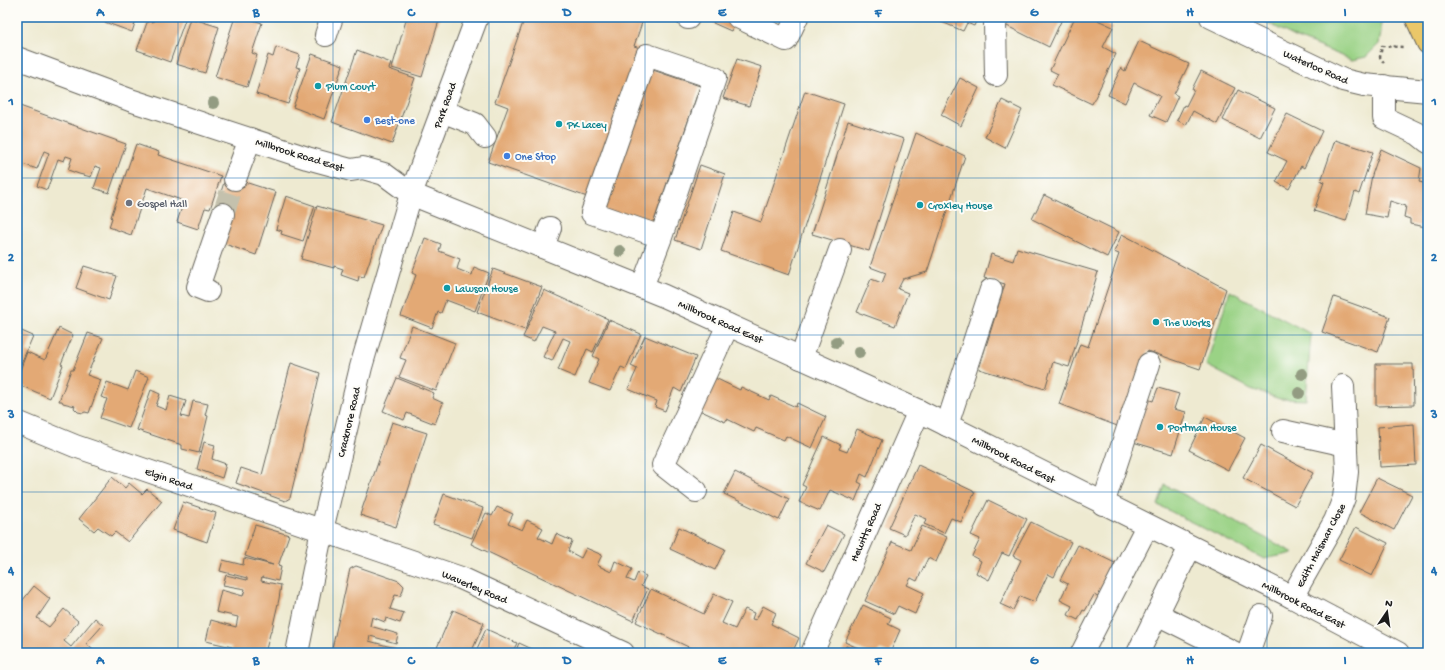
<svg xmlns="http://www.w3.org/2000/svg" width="1445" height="670" font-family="'Gochi Hand',sans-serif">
  <rect width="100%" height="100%" fill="#fdfcf7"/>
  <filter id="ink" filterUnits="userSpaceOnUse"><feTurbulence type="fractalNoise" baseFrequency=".025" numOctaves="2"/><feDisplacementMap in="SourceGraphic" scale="8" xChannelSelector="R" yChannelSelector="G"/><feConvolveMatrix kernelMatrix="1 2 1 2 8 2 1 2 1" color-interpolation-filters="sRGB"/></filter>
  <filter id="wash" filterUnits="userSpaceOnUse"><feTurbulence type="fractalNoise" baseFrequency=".012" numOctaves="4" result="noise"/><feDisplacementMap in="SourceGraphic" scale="16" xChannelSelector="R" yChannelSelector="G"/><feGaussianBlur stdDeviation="0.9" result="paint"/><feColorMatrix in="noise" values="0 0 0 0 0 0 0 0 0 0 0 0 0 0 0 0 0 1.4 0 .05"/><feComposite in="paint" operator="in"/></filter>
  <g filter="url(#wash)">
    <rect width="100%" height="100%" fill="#eeead1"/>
    <g fill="#9ad285" stroke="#5b7750">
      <polygon points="1256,17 1381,17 1381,33 1379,44 1366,57 1352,60 1295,37"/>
      <polygon points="1230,291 1311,334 1306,400 1280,399 1251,389 1206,365"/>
      <polygon points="1165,485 1294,553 1264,559 1158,505"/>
    </g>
    <g id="blocks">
      <g fill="#e3a974">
        <polygon points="91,17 137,17 132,32"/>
        <polygon points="154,17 186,17 170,62 137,50 148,20 153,22"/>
        <polygon points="235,17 244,17 262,23 252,53 257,55 247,87 215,77"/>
        <polygon points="407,17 440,17 422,77 392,68"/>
        <polygon points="525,17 644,17 634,46 643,49 590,198 488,162 508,107 495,102"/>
        <polygon points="716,17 738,17 731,31 713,23"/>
        <polygon points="930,17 978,17 974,26 967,23 963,31"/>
        <polygon points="1004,17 1063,17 1049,47 1001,23"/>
        <polygon points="1075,17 1091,17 1113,27 1103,47 1116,54 1092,104 1052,85 1058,74 1050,70"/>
        <polygon points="190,18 219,27 205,73 176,64"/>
        <polygon points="1139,41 1189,64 1174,94 1178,96 1166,122 1150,115 1160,96 1134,83 1125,103 1108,95 1121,68 1125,71"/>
        <polygon points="276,47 300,55 296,67 300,68 288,104 256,94 268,55 273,57"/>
        <polygon points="357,50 391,63 389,69 415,78 392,144 332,122"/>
        <polygon points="312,54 343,65 324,119 293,107"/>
        <polygon points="737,59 762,67 749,106 723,98"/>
        <polygon points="650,69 700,86 652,227 602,210"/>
        <polygon points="1201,71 1235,88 1217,124 1193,111 1186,125 1177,120 1184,105 1186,106 1194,90 1192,89"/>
        <polygon points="960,78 979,88 961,126 941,115"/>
        <polygon points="1238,90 1275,108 1260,138 1223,120"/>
        <polygon points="805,91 844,104 789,275 721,251 734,212 761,222"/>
        <polygon points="1002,100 1022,110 1005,148 985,137"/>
        <polygon points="17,105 126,144 109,193 94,188 101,168 95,166 91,177 79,174 68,170 72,158 66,156 64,161 58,159 47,190 37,186 49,153 44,151 37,169 17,162 17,156 22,142 17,140"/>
        <polygon points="1287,114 1322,131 1304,168 1301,166 1289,189 1276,182 1287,161 1268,152"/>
        <polygon points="848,121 904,139 869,251 812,234"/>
        <polygon points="916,133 965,156 927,272 903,279 898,289 908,293 895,326 857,312 871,279 882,283 886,273 870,267"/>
        <polygon points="1335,140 1373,152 1359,194 1355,192 1346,221 1314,211 1324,182 1321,181"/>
        <polygon points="136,144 159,152 158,155 221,176 210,209 205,208 198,229 177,222 184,201 147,188 131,235 109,227 112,218 111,217"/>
        <polygon points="1381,149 1421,168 1419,182 1428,184 1428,254 1426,254 1426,227 1410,224 1410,219 1404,217 1406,206 1390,201 1387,218 1365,214 1372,175"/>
        <polygon points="700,165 725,174 701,249 675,240"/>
        <polygon points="226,176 276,192 256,255 222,243 215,211"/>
        <polygon points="1044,195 1119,232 1107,257 1032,219"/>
        <polygon points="286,196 315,206 303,241 281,234 282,231 276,229"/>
        <polygon points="317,206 382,225 364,277 359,276 358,281 341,275 343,269 334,266 334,268 301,259"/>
        <polygon points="1122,234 1226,289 1200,369 1148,351 1120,427 1059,404 1080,344 1088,347 1119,254 1114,252"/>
        <polygon points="425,238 441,244 439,251 460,259 457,269 472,275 474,267 489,273 475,311 446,300 441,313 438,312 432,328 401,316 416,275 412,273"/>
        <polygon points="1017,248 1098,272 1069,367 1053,362 1045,389 979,369 1005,284 984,278 991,254 1013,261"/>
        <polygon points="84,266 117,276 109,300 76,288"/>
        <polygon points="493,269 542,287 525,330 477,312"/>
        <polygon points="544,290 608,319 593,352 587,349 575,377 558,370 570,341 563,338 552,361 543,357 555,331 542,326 534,342 523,337"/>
        <polygon points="1334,297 1390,317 1378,352 1322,332"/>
        <polygon points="609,320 641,334 626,369 621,367 610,391 589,383 599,359 593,356"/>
        <polygon points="412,326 455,343 436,391 399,377 406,360 400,358"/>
        <polygon points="59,328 73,335 61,364 63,365 50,398 17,384 17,378 27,352 45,360"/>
        <polygon points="17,329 33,336 21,364 17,363"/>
        <polygon points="88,333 103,338 87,375 101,380 89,413 85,412 83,413 78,412 74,408 75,406 63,403 62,401 59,401 71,370 73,370"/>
        <polygon points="645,336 696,357 681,392 674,388 665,411 655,407 657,401 628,389 637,369 631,366"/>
        <polygon points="291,363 320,373 290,498 285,501 236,483 241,468 262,475"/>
        <polygon points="1376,364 1413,364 1414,405 1376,406"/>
        <polygon points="135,371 149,377 129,428 100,418 107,399 101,397 107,382 128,390"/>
        <polygon points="713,377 740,390 741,387 769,400 771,396 796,407 797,403 826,417 812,448 786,436 784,440 756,428 754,432 727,419 725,422 697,409"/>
        <polygon points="397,378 434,393 432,398 443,403 435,424 407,413 404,420 383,411"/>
        <polygon points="1158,388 1179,394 1174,409 1186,412 1173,454 1133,442 1147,399 1153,401"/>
        <polygon points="151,390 160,394 156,406 166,410 170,396 186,401 181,416 189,418 193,401 208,404 205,415 208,416 207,420 199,453 182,449 182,445 137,430"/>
        <polygon points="1205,417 1245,438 1228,470 1189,450"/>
        <polygon points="392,422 427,433 396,527 360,515"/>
        <polygon points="1414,424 1416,465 1380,467 1378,427"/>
        <polygon points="857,429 882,440 867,477 861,474 858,482 862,484 855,501 830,490 820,511 799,502 806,487 802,485 824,437 841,445 839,449 847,452"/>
        <polygon points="204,442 215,445 212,459 226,464 222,478 197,469"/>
        <polygon points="1261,445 1313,473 1295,506 1243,478"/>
        <polygon points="918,465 975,492 961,522 951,518 944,533 924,524 927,519 915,514 905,535 889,528"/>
        <polygon points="735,472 789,499 779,520 724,494"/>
        <polygon points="112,477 125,488 129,483 142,494 147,489 162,501 128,542 115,532 111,536 98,527 94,531 79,519"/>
        <polygon points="1377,478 1412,495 1394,530 1359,512"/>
        <polygon points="444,494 483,508 472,538 433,524"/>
        <polygon points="988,500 1027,519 1009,556 1002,553 989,580 976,573 981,561 972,556 980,539 971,535"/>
        <polygon points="183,502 216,513 207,542 173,530"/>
        <polygon points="497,507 513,514 508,524 522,530 527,520 543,528 538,537 552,544 556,534 572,541 568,551 581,558 586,548 602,555 597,565 611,572 615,561 632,569 627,579 634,582 638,572 646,576 641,586 648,589 633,621 471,544 486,513 492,516"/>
        <polygon points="1031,522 1071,542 1054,577 1048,574 1035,602 1020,596 1013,610 1000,604 1021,560 1013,556"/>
        <polygon points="255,525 289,535 278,566 281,567 278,581 262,577 261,581 281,585 279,599 272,630 271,630 265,653 230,653 232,647 206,641 211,620 236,627 238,617 216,612 221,590 243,596 245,589 223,585 226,575 247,580 247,578 220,571 223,560 243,565 244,558 273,565 245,556"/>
        <polygon points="826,525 844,534 824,572 806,563"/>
        <polygon points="922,526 947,537 936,562 928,558 917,581 911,578 907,585 924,593 915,614 898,606 894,614 865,601 892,542 911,550"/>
        <polygon points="679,527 725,549 715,570 670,549"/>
        <polygon points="1356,527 1388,543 1372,576 1339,560"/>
        <polygon points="1078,545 1117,564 1100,598 1094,595 1085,611 1083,610 1078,620 1068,615 1072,606 1060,600 1068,584 1060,580"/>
        <polygon points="356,566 399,581 404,586 402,593 400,596 395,595 390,609 404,613 400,623 386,618 385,622 372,617 370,626 398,634 396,643 370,636 369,641 395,648 394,653 331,653 350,569"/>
        <polygon points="34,586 50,599 37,618 49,627 64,609 78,621 64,641 71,647 95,618 103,625 86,644 97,653 28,653 17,644 17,603 19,605"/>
        <polygon points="651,589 704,614 714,594 732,602 722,623 735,629 745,609 754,613 752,619 756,620 763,606 776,613 771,624 799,638 792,653 701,653 636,622"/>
        <polygon points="863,605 891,618 888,624 900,630 890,653 880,649 878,653 868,653 845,642"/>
        <polygon points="453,610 484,623 471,653 442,653 436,650"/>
        <polygon points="486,629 517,643 512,653 475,653"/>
        <polygon points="519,643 532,649 540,653 515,653"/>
        <polygon points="846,646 862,653 842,653"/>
      </g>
    </g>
  </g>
  <g filter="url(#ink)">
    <use href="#blocks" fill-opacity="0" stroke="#66645b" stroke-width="1"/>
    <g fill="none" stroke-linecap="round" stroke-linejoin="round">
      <polyline stroke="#c4c1ad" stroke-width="22" stroke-dasharray="22 11" stroke-linecap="butt" points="223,214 235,179"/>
      <g stroke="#66645b" stroke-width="24">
        <g id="minor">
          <polyline points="738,17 786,40 797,17"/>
          <polyline points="1211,17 1343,80 1364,85 1428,91"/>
          <polyline points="688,18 688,17"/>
          <polyline points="326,35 332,17"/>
          <polyline points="17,58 130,100 307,158 351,170 363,168 384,174 411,194 664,296 919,411 1292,597 1398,653"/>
          <polyline points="996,75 995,23 998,17"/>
          <polyline points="1384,86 1384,118 1418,134 1428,142"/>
          <polyline points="442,111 475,124 485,137"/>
          <polyline points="235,179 250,139"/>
          <polyline points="543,247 550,228"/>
          <polyline points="642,287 661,237 715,78 647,55 592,213 661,237"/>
          <polyline points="208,291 198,287 223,214"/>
          <polyline points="801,358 840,250"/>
          <polyline points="17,422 75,446 461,578 623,653"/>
          <polyline points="947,425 991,290"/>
          <polyline points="1283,431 1346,445"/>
          <polyline points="696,491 663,465 728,325"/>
          <polyline points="1103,504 1149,364"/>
          <polyline points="1292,597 1335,521 1344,498 1347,472 1343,386"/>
          <polyline points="1157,614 1235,653"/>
          <polyline points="297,653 322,530 361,367 411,194 477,17"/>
          <polyline points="812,653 919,411"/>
          <polyline points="1082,653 1147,526"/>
          <polyline points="1138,653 1190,547"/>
          <polyline points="1248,653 1261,616"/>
        </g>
      </g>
      <g stroke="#66645b" stroke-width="24">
        <polyline id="major" points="1416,17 1428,43"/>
      </g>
      <g stroke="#66645b" stroke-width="2.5" stroke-dasharray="3 3" stroke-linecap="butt">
        <polyline points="1384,63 1380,57 1382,46 1403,47"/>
        <polyline points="1424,653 1428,642"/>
      </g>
      <use href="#minor" stroke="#fff" stroke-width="22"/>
      <use href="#major" stroke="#eac769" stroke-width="22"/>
    </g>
    <g fill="#939c82">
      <circle cx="213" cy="103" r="6"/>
      <circle cx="620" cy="251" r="6"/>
      <circle cx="836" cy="342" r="6"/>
      <circle cx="859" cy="352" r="6"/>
      <circle cx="1302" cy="374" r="6"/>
      <circle cx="1299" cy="393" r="6"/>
    </g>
  </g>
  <path fill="none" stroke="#1f6fb2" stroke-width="1" stroke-opacity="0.55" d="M178 17V653M333 17V653M489 17V653M645 17V653M800 17V653M956 17V653M1112 17V653M1267 17V653M17 178H1428M17 335H1428M17 492H1428"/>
  <g fill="#0f9aa8" stroke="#fdfcf7" stroke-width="1.5">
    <circle cx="318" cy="86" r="4"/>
    <circle cx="559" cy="124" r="4"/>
    <circle cx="920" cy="205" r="4"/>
    <circle cx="447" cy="288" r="4"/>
    <circle cx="1156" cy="322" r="4"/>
    <circle cx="1160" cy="427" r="4"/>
  </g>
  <g fill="#3f7fe0" stroke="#fdfcf7" stroke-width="1.5">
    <circle cx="367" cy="120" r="4"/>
    <circle cx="507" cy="156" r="4"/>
  </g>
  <circle fill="#6b7280" stroke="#fdfcf7" stroke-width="1.5" cx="129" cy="203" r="4"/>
  <g text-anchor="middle" stroke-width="4" stroke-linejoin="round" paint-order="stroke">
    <g font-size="11" fill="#1c1c1c" stroke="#fdfcf7">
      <text transform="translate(1316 66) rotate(24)" y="4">Waterloo Road</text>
      <text transform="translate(444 105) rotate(-70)" y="4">Park Road</text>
      <text transform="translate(300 154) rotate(17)" y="4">Millbrook Road East</text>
      <text transform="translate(721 321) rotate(24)" y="4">Millbrook Road East</text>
      <text transform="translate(348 422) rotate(-77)" y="4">Cracknore Road</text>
      <text transform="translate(1014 459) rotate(27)" y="4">Millbrook Road East</text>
      <text transform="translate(169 478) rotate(19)" y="4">Elgin Road</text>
      <text transform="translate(865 532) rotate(-66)" y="4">Hewitts Road</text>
      <text transform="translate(1320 545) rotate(-62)" y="4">Edith Haisman Close</text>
      <text transform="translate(475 586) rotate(23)" y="4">Waverley Road</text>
      <text transform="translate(1304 604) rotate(27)" y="4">Millbrook Road East</text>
    </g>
    <g font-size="11" fill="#0d838f" stroke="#fdfcf7" text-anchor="start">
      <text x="326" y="90">Plum Court</text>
      <text x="567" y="128">PK Lacey</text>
      <text x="928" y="209">Croxley House</text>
      <text x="455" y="292">Lawson House</text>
      <text x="1164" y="326">The Works</text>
      <text x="1168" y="431">Portman House</text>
    </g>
    <g font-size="11" fill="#366cbe" stroke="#fdfcf7" text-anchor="start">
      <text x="375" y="124">Best-one</text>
      <text x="515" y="160">One Stop</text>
    </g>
    <g font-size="11" fill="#5b616d" stroke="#fdfcf7" text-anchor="start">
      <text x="137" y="207">Gospel Hall</text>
    </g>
  </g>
  <rect width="1445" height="670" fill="none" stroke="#fdfcf7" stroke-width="44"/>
  <g transform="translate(1387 612) rotate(13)" stroke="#fdfcf7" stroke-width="3" paint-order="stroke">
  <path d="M0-3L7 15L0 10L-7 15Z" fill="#1c1c1c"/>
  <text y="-6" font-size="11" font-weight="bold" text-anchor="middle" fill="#1c1c1c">N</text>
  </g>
  <rect x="22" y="22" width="1401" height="626" fill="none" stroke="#1f6fb2" stroke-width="1.5"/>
  <g font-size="13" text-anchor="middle" font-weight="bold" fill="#1f6fb2">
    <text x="100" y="16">A</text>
    <text x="256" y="16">B</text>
    <text x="411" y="16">C</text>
    <text x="567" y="16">D</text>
    <text x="722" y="16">E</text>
    <text x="878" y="16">F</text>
    <text x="1034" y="16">G</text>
    <text x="1190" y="16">H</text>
    <text x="1345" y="16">I</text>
    <text x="11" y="105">1</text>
    <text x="1434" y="105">1</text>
    <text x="11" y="261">2</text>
    <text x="1434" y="261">2</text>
    <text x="11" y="418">3</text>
    <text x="1434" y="418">3</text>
    <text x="11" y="574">4</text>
    <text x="1434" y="574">4</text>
    <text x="100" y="664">A</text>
    <text x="256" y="664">B</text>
    <text x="411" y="664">C</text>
    <text x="567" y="664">D</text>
    <text x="722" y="664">E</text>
    <text x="878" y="664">F</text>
    <text x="1034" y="664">G</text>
    <text x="1190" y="664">H</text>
    <text x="1345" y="664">I</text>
  </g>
</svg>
